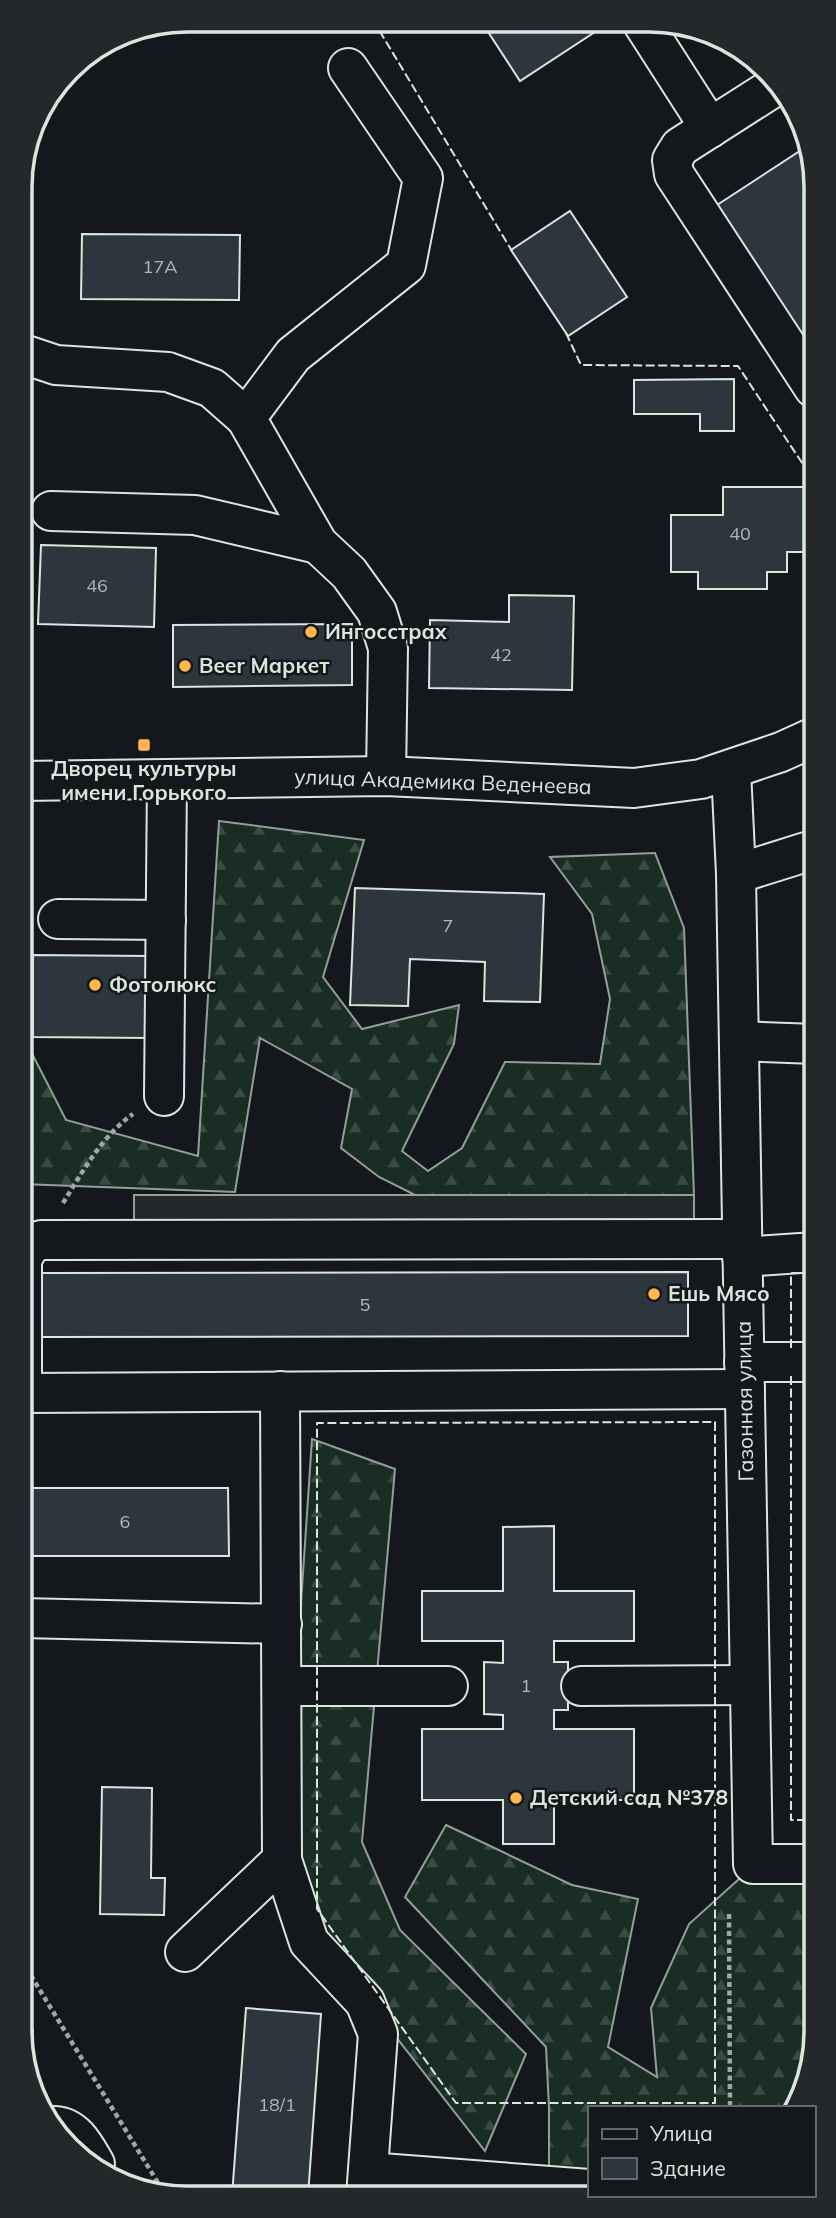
<svg xmlns="http://www.w3.org/2000/svg" width="836" height="2218" font-family="Mulish,sans-serif">
  <defs>
    <pattern id="forest-firs" width="22" height="20" patternUnits="userSpaceOnUse" patternTransform="scale(1.75)"><rect width="22" height="20" fill="#1a2d24"/><path d="M5 1l3.5 6h-7zM16 11l3.5 6h-7z" fill="#3b4b43"/></pattern>
  </defs>
  <rect width="100%" height="100%" fill="#14181c"/>
  <g fill="url(#forest-firs)" stroke="#939e99" stroke-width="2">
    <polygon points="219,821 364,840 323,977 362,1029 459,1005 454,1044 402,1151 428,1171 462,1148 505,1062 600,1064 610,999 592,914 550,857 655,853 684,928 694,1195 415,1195 379,1177 341,1148 352,1089 260,1038 235,1192 21,1184 21,1032 66,1120 198,1156"/>
    <polygon points="312,1439 395,1469 362,1842 400,1930 526,2054 485,2151 293,1905 300,1618"/>
    <polygon points="446,1825 572,1885 638,1899 608,2047 657,2077 651,2008 689,1924 749,1870 816,1874 816,2042 804,2095 797,2108 589,2108 589,2195 683,2195 549,2195 549,2108 546,2047 405,1897"/>
  </g>
  <polygon fill="#24282b" stroke="#939e99" stroke-width="2" points="134,1195 694,1195 694,1224 134,1225"/>
  <g fill="#2c363c" stroke="#d8e6dc" stroke-width="2">
    <polygon points="481,21 597,22 601,28 520,81"/>
    <polygon points="809,145 813,153 814,359 714,207"/>
    <polygon points="570,211 627,297 568,336 511,250"/>
    <polygon points="82,234 240,235 239,300 81,299"/>
    <polygon points="734,379 734,431 700,431 700,414 634,414 634,380"/>
    <polygon points="723,487 809,487 809,552 787,552 787,572 767,572 767,589 698,589 698,572 671,572 671,515 723,515"/>
    <polygon points="41,545 156,548 154,627 38,624"/>
    <polygon points="509,595 574,596 572,690 429,688 430,620 509,622"/>
    <polygon points="352,624 352,685 173,687 173,625"/>
    <polygon points="355,888 544,894 540,1002 484,1001 485,962 410,959 408,1006 350,1005"/>
    <polygon points="33,955 148,956 148,1038 33,1037"/>
    <polygon points="688,1272 688,1336 41,1337 41,1273"/>
    <polygon points="22,1488 228,1488 229,1556 22,1556"/>
    <polygon points="554,1526 554,1591 634,1591 634,1641 554,1641 554,1662 568,1662 568,1710 554,1710 554,1729 634,1729 634,1800 554,1800 554,1844 503,1844 503,1800 422,1800 422,1729 503,1729 503,1715 484,1714 484,1662 503,1663 503,1641 422,1641 422,1591 503,1591 503,1527"/>
    <polygon points="102,1787 152,1788 151,1878 165,1878 164,1915 100,1914"/>
    <polygon points="246,2008 321,2014 308,2196 232,2196"/>
    <polygon points="22,2030 33,2030 31,2080 23,2065"/>
  </g>
  <g fill="none" stroke-linecap="round" stroke-linejoin="round">
    <g stroke="#d8e6dc" stroke-width="42">
      <g id="minor">
        <polyline points="642,22 710,128"/>
        <polyline points="348,68 423,178 406,265 293,355 246,418 318,544 349,573 377,612 388,648 386,776"/>
        <polyline points="777,85 680,147 672,160 674,174 814,388"/>
        <polyline points="20,353 56,365 168,372 212,388 246,418"/>
        <polyline points="51,511 195,515 318,544"/>
        <polyline points="731,770 736,874 753,1864 816,1864"/>
        <polyline points="21,781 386,776 634,788 701,779 781,752 814,737"/>
        <polyline points="736,874 806,852 815,854"/>
        <polyline points="58,919 166,920"/>
        <polyline points="739,1041 815,1044"/>
        <polyline points="164,1096 167,779"/>
        <polyline points="742,1257 815,1252"/>
        <polyline points="744,1362 815,1362"/>
        <polyline points="22,1393 22,1259 30,1245 41,1240 742,1239"/>
        <polyline points="22,1393 745,1389"/>
        <polyline points="22,1618 282,1624"/>
        <polyline points="282,1686 448,1686"/>
        <polyline points="581,1686 749,1685"/>
        <polyline points="282,1860 309,1942 365,2002 378,2034 366,2196"/>
        <polyline points="185,1952 282,1860 280,1391"/>
        <path d="M55 2126C76 2127 86 2149 95 2164"/>
        <polyline points="368,2172 589,2189"/>
        <polyline points="679,2195 682,2195"/>
      </g>
    </g>
    <g stroke="#9da8a2" stroke-width="4.5" stroke-dasharray="5 3.5" stroke-linecap="butt">
      <path d="M63 1203C83 1171 102 1136 133 1114"/>
      <polyline points="729,1914 730,2108"/>
      <polyline points="22,1961 166,2196"/>
    </g>
    <use href="#minor" stroke="#14181c" stroke-width="38"/>
    <g stroke="#d8e6dc" stroke-width="2" stroke-dasharray="9 3.5" stroke-linecap="butt">
      <polyline points="373,20 512,251"/>
      <polyline points="566,333 581,365 738,366 814,481"/>
      <polyline points="791,1348 791,1273 815,1273"/>
      <polyline points="791,1376 791,1820 816,1820"/>
      <polygon points="715,1422 715,2103 456,2103 317,1909 317,1423"/>
    </g>
  </g>
  <g fill="#ffb74d" stroke="#14181c" stroke-width="2.5">
    <circle cx="311" cy="632" r="7"/>
    <circle cx="185" cy="666" r="7"/>
    <rect x="137" y="738" width="14" height="14" rx="3.5"/>
    <circle cx="95" cy="985" r="7"/>
    <circle cx="654" cy="1294" r="7"/>
    <circle cx="516" cy="1798" r="7"/>
  </g>
  <g text-anchor="middle" stroke-width="5" stroke-linejoin="round" paint-order="stroke">
    <g font-size="18" fill="#adbab4">
      <text x="160" y="273">17А</text>
      <text x="740" y="540">40</text>
      <text x="97" y="592">46</text>
      <text x="501" y="661">42</text>
      <text x="448" y="932">7</text>
      <text x="365" y="1311">5</text>
      <text x="125" y="1528">6</text>
      <text x="526" y="1692">1</text>
      <text x="277" y="2111">18/1</text>
    </g>
    <g font-size="21" font-weight="bold" fill="#d8e6dc" stroke="#14181c" text-anchor="start">
      <text x="325" y="639">Ингосстрах</text>
      <text x="199" y="673">Beer Маркет</text>
      <text x="144" y="776" text-anchor="middle">Дворец культуры<tspan x="144" dy="24">имени Горького</tspan></text>
      <text x="109" y="992">Фотолюкс</text>
      <text x="668" y="1301">Ешь Мясо</text>
      <text x="530" y="1805">Детский сад №378</text>
    </g>
    <g font-size="21" fill="#d8e6dc" stroke="#14181c">
      <text transform="translate(443 782) rotate(2)" y="7">улица Академика Веденеева</text>
      <text transform="translate(745 1401) rotate(-91)" y="7">Газонная улица</text>
    </g>
  </g>
  <path d="M0 0H836V2218H0ZM187 32H649A155 155 0 0 1 804 187V2031A155 155 0 0 1 649 2186H187A155 155 0 0 1 32 2031V187A155 155 0 0 1 187 32Z" fill="#24282b" fill-rule="evenodd"/>
  <path fill="none" stroke="#d8e6dc" stroke-width="3.5" d="M187 32H649A155 155 0 0 1 804 187V2031A155 155 0 0 1 649 2186H187A155 155 0 0 1 32 2031V187A155 155 0 0 1 187 32Z"/>
  <rect x="588" y="2106" width="228" height="91" fill="#14181c" stroke="#626a69" stroke-width="2"/>
  <rect x="602" y="2129" width="35" height="10" fill="#14181c" stroke="#626a69" stroke-width="2"/>
  <text x="650" y="2141" font-size="21" fill="#d8e6dc">Улица</text>
  <rect x="602" y="2158" width="35" height="21" fill="#2c363c" stroke="#626a69" stroke-width="2"/>
  <text x="650" y="2176" font-size="21" fill="#d8e6dc">Здание</text>
</svg>
